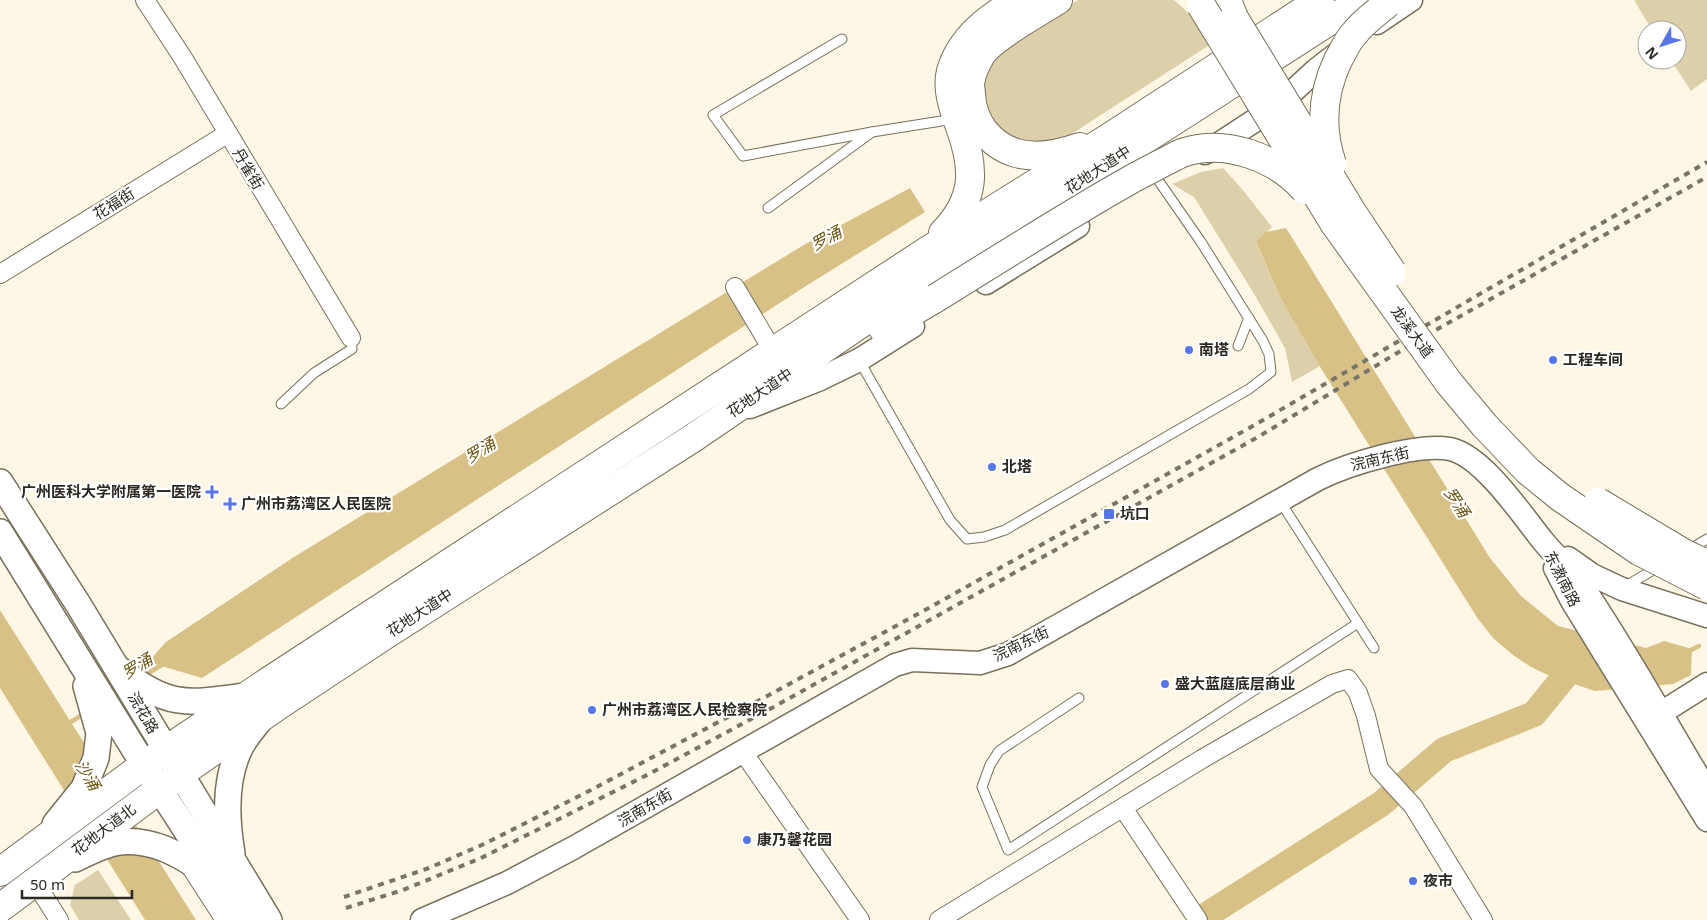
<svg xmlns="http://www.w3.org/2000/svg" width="1707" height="920" font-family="'Noto Sans','Noto Sans SC',sans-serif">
  <rect width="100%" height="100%" fill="#fef7e5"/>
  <g fill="#ddcfa9">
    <polygon points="1078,0 1174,0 1195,19 1211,44 1056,144 1013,143 996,126 984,107 981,86 997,50"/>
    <polygon points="1634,0 1707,0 1707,79 1691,91 1671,60 1677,60 1677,30 1652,30"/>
    <polygon points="1223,168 1242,189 1272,227 1256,243 1281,299 1320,366 1292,382 1285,348 1253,292 1194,197 1172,184 1201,172"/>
    <polygon points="98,870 131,920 79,920 70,905 75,885"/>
  </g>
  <g fill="#d7c187">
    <polygon points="910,188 925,212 806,286 202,678 148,662 166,642 294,557 802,246"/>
    <polygon points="1286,228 1490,558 1521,596 1558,626 1646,648 1664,641 1692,649 1691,675 1673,684 1595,691 1550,676 1531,667 1513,655 1493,638 1478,619 1322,370 1281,299 1256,242 1266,232"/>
    <polygon points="0,610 196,920 145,920 0,688"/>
  </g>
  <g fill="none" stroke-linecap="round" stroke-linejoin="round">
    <g stroke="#d7c187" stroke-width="4.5">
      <polyline points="1689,651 1699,646"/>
      <polyline points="142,677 165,663"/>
      <polyline points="66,725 85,713"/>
    </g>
    <polyline stroke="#d7c187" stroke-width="26" points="1199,920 1381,804 1444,750 1534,714 1578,660"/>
    <g stroke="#77705c" stroke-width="11">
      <g id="service">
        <polyline points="842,39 713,115 743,156 872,132"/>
        <polyline points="768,208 872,132 954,119"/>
        <polyline points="1238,346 1249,318"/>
        <polyline points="859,360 950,520 967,539 984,537 1005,530 1249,389 1271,372 1269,354 1263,341 1201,242 1158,180"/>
        <polyline points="281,404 314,373 352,349 351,338"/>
        <polyline points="1280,501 1374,648"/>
        <polyline points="1687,551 1707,539"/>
        <polyline points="1624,587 1660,566"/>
        <polyline points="1079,698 999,751 990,765 982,787 1008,850 1358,623"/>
      </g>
    </g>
    <g stroke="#77705c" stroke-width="20">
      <g id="minor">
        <polyline points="145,0 183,58 351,338"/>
        <polyline points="0,274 227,134"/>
        <polyline points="735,287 773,351"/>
        <polyline points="743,752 860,920"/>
        <polyline points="1123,808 1198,920"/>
        <polyline points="192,869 225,920"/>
        <polyline points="35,882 59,920"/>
        <polyline points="939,920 1202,759 1332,684 1348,679 1358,693 1366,716 1379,769 1413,806 1483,920"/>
      </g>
    </g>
    <g stroke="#77705c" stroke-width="25">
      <g id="tertiary">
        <polyline points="1377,23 1411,0"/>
        <polyline points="1205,153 1277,106 1316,70 1343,49"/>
        <polyline points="986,283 1078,226"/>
        <polyline points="750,407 818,380 859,360 913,326"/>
        <polyline points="1568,558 1592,575 1622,589 1707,616"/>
        <polyline points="1555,568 1572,601 1707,820"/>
        <polyline points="1652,724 1661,713 1707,684"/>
        <path d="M422 920 507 883 573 848 895 665 912 660 980 663 1008 654 1318 479C1348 464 1417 443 1450 449 1483 456 1522 515 1543 541 1555 556 1570 568 1581 584 1626 650 1665 722 1707 791"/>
      </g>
    </g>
    <g stroke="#77705c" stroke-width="28">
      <g id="secondary">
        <polyline points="0,482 78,604 269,920"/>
        <polyline points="0,532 144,765 244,920"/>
        <path d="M122 671C169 709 190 703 246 696"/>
        <polyline points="55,824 84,788 96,758 99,733 86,686"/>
        <path d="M232 853C226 818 224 779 241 746 246 737 253 729 259 721"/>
        <path d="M75 859C87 853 101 846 114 843 149 836 184 855 210 877"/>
      </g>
    </g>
    <g stroke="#77705c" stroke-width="30">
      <g id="primary">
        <path d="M1058 0C1041 11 991 38 981 55 977 62 972 72 971 79 969 84 971 90 971 94 972 122 990 145 1016 153 1037 159 1060 154 1080 147"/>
        <polyline points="1227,0 1234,18"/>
        <path d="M943 233C975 200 976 170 960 127 954 110 946 89 951 71 961 37 990 17 1018 0"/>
        <polyline points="883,329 936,298"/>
        <polyline points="0,872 144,765 269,681 927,251 1110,137 1320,0"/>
        <polyline points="0,908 180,774 279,705 385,635 693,438 904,294 1362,0"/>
      </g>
    </g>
    <use href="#service" stroke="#fff" stroke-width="9"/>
    <use href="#minor" stroke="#fff" stroke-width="18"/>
    <use href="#tertiary" stroke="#fff" stroke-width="22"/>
    <use href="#secondary" stroke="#fff" stroke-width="25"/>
    <use href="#primary" stroke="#fff" stroke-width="28"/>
    <g stroke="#797469" stroke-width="4" stroke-dasharray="6 6" stroke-linecap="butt">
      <polyline points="344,897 429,868 484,844 591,790 769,695 927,609 1251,427 1707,162"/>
      <polyline points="346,908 403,890 481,858 649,774 779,704 1258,437 1427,335 1707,177"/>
    </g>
    <g stroke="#77705c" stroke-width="30" stroke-linecap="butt">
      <g id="primary-bridge">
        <polyline points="1201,5 1334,223 1449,383 1485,426 1528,471 1560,497 1639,551 1707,586"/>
        <polyline points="1234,18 1352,212 1392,272"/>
        <path d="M1332 164C1320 129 1322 94 1338 60 1343 52 1347 41 1354 34 1363 22 1376 13 1388 3"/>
        <path d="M936 298C992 263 1048 228 1104 195 1124 183 1144 172 1164 162 1171 159 1178 154 1185 152 1227 139 1277 158 1305 190"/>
        <polyline points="1598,502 1685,554 1707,564"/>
      </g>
    </g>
    <use href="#primary-bridge" stroke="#fff" stroke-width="28"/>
  </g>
  <g fill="#5874e9" stroke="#fff" stroke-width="2">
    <circle cx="1189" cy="350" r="5"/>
    <circle cx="1553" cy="360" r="5"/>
    <circle cx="992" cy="467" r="5"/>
    <path d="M209.5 484.5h5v5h5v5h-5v5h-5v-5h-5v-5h5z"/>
    <path d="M227.5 496.5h5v5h5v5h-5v5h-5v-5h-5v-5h5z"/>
    <rect x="1103" y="508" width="12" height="12" rx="2.5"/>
    <circle cx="1165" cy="684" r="5"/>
    <circle cx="592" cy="710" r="5"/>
    <circle cx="747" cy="840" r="5"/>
    <circle cx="1413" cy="881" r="5"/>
  </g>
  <g text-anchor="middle" stroke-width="4.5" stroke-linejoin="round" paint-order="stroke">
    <g font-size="15" fill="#2c2921" stroke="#fff">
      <text transform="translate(248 169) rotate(59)" y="5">丹雀街</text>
      <text transform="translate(1098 170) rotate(-33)" y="5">花地大道中</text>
      <text transform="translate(114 204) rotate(-32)" y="5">花福街</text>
      <text transform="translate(1412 332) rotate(54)" y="5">龙溪大道</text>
      <text transform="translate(760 393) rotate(-34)" y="5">花地大道中</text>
      <text transform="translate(1380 459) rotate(-13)" y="5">浣南东街</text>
      <text transform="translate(1562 579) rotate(63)" y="5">东漖南路</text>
      <text transform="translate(420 613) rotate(-33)" y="5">花地大道中</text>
      <text transform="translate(1021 644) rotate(-26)" y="5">浣南东街</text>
      <text transform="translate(143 713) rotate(60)" y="5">浣花路</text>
      <text transform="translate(645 808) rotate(-30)" y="5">浣南东街</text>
      <text transform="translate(104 830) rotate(-37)" y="5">花地大道北</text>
    </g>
    <g font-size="15" font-weight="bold" fill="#2c2921" stroke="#fff" text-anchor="start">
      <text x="1199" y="355">南塔</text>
      <text x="1563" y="365">工程车间</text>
      <text x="1002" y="472">北塔</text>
      <text x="201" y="497" text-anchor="end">广州医科大学附属第一医院</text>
      <text x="241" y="509">广州市荔湾区人民医院</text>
      <text x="1120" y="519">坑口</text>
      <text x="1175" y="689">盛大蓝庭底层商业</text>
      <text x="602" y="715">广州市荔湾区人民检察院</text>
      <text x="757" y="845">康乃馨花园</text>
      <text x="1423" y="886">夜市</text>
    </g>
    <g font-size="16" font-style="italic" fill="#6a540d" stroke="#fff">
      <text transform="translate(826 238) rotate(-28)" y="6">罗涌</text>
      <text transform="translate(480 450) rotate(-32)" y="6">罗涌</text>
      <text transform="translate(1457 502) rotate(57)" y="6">罗涌</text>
      <text transform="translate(137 666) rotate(-32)" y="6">罗涌</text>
      <text transform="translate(88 775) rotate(59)" y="6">沙涌</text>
    </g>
  </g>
  <g transform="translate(1662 45) rotate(231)"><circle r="24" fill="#ffffff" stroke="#aba9a6"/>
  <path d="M0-4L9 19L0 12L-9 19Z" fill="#5874e9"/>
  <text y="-8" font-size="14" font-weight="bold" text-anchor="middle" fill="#2c2921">N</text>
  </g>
  <path d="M22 890v8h110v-8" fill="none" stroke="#2c2921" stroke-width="2.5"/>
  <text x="30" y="890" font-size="15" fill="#2c2921" stroke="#ffffff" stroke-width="4" paint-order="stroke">50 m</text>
</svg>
